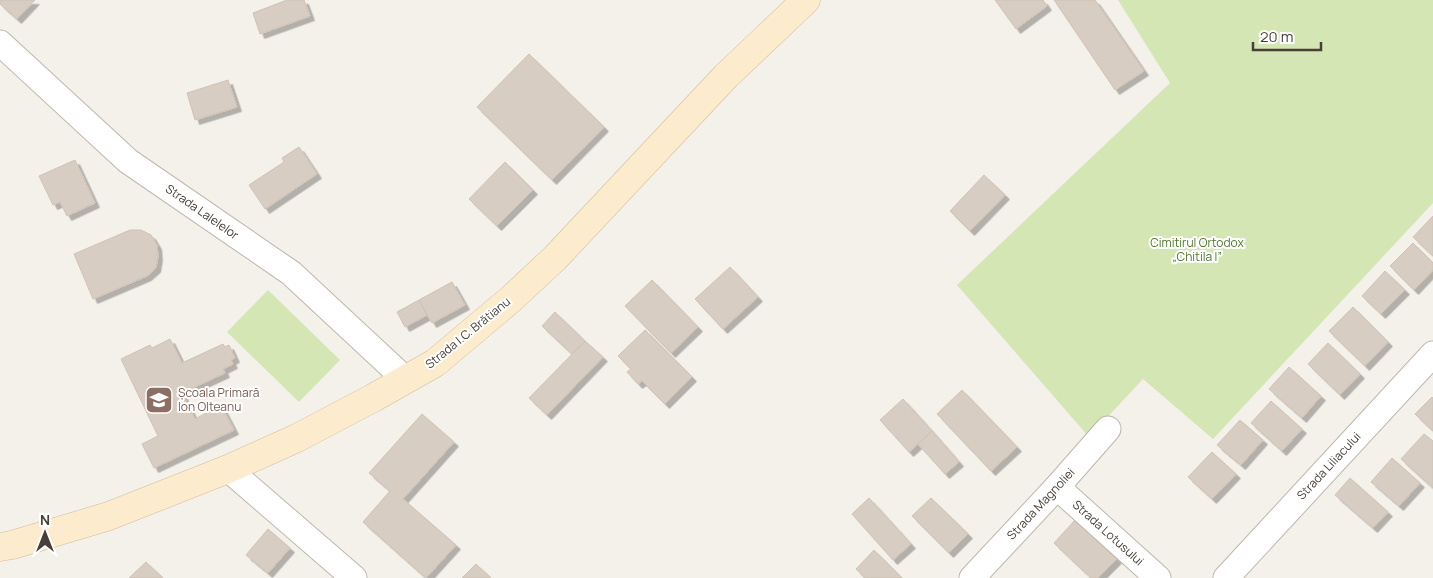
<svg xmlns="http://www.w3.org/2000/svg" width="1433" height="578" font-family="Manrope,sans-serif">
  <defs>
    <filter id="shadow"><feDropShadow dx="4.5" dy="4.5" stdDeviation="0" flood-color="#0004"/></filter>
  </defs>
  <rect width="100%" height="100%" fill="#f4f0ea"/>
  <g fill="#d5e6b5">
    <polygon points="1118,0 1433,0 1433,203 1213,439 1143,379 1089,437 957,285 1170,83"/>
    <polygon points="268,290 340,360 299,402 227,332"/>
  </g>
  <g fill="#d8cdc2" stroke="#d0c2b3" filter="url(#shadow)">
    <polygon points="0,0 35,0 17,19 0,4"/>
    <polygon points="287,0 304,0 310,16 260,34 253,13"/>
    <polygon points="995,0 1043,0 1047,6 1016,29"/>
    <polygon points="1054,0 1095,0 1144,71 1115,90"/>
    <polygon points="529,54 604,127 552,180 477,107"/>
    <polygon points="228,80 237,107 195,120 187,93"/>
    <polygon points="299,147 317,174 265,209 249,185 284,162 282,158"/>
    <polygon points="75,160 95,203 67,216 60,202 53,205 39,176"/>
    <polygon points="505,162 533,190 497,226 469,199"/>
    <polygon points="984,175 1005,195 970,231 950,211"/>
    <polygon points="1433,216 1433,256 1413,237"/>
    <polygon points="130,230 141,230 151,235 157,245 158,256 156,268 147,276 93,299 74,254"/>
    <polygon points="1413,243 1433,263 1433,270 1414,290 1390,266"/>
    <polygon points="730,267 758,297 723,329 695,299"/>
    <polygon points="1385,271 1405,290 1381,314 1362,296"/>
    <polygon points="652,280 698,327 671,353 625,306"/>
    <polygon points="452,282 465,305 432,323 419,300"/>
    <polygon points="419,300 427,315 405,327 397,312"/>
    <polygon points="1353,307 1388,342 1365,366 1329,331"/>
    <polygon points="555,312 585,341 572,354 542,326"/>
    <polygon points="645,330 692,377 665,404 642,381 638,384 627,372 631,369 618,356"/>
    <polygon points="170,339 182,363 223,344 225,347 229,345 235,358 231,360 233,364 223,369 225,373 182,393 195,419 221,405 234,430 154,468 142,444 158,436 121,359 150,345 152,348"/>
    <polygon points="585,341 603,357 547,415 529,398"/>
    <polygon points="1328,343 1360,374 1340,395 1308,364"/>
    <polygon points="1289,367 1321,396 1302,418 1269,389"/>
    <polygon points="962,390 1017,447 991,471 937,414"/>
    <polygon points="1432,397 1433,398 1433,431 1415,414"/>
    <polygon points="903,399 932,431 909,452 880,420"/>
    <polygon points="1271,401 1302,429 1282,451 1251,423"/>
    <polygon points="422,414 454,442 403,499 456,545 426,578 363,522 390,491 369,473"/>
    <polygon points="1240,420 1263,440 1241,465 1217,445"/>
    <polygon points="932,431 959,462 945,474 918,444"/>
    <polygon points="1424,434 1433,441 1433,488 1401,459"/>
    <polygon points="1212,452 1236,474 1212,499 1188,477"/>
    <polygon points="1392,458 1420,483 1399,506 1371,482"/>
    <polygon points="1350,478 1388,512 1373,528 1335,495"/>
    <polygon points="869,498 911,544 893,560 852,514"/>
    <polygon points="931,498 968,534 949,553 912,516"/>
    <polygon points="1075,520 1117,559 1098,578 1091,578 1054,543"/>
    <polygon points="268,529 290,548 268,573 246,555"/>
    <polygon points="874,550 902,578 865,578 856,569"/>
    <polygon points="146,562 163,578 129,578"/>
    <polygon points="476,564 491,578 462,578"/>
  </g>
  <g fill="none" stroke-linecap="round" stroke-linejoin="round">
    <g stroke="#bfb7ac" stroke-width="27">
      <g id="street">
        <polyline points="0,43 128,161 291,273 406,380"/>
        <polyline points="228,469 354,578"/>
        <polyline points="1057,487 1158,578"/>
        <polyline points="972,578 1057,487 1108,429"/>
        <polyline points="1226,578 1433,354"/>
      </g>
    </g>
    <g stroke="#d1be9b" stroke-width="29">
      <polyline id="secondary" points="0,547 12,545 109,516 228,469 297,438 373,398 435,363 511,299 555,258 726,76 806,0"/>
    </g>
    <use href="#street" stroke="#fff" stroke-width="25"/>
    <use href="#secondary" stroke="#fcebcc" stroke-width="28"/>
  </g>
  <defs>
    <g id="school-square" transform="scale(1.4375)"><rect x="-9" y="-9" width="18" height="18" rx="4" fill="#8d6e63" stroke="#fff"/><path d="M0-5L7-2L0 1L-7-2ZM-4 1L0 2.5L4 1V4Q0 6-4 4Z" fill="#fff"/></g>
  </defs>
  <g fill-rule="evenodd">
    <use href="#school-square" x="159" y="400"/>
  </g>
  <g text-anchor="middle" stroke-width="4" stroke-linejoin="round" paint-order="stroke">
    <g font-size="12" fill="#484038" stroke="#fff">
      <text transform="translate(202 212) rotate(35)" y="4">Strada Lalelelor</text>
      <text transform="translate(468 333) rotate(-39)" y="4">Strada I.C. Brătianu</text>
      <text transform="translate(1329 466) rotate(-47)" y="4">Strada Liliacului</text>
      <text transform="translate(1041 504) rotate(-47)" y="4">Strada Magnoliei</text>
      <text transform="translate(1108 533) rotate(42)" y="4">Strada Lotusului</text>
    </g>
    <g font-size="12" fill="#51772d" stroke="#fff">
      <text x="1197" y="247">Cimitirul Ortodox<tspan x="1197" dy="14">„Chitila I”</tspan></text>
    </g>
    <g font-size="12" fill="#785e54" stroke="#fff" text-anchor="start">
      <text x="178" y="397">Școala Primară<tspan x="178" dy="14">Ion Olteanu</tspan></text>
    </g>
  </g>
  <g transform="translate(45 533)" stroke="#ffffff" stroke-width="4" paint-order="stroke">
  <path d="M0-4L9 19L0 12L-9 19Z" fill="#484038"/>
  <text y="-8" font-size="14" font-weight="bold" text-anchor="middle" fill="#484038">N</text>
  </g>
  <path d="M1253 42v8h68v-8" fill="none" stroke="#484038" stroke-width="2.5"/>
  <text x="1260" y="42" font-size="15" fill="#484038" stroke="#ffffff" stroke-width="4" paint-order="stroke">20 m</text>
</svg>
